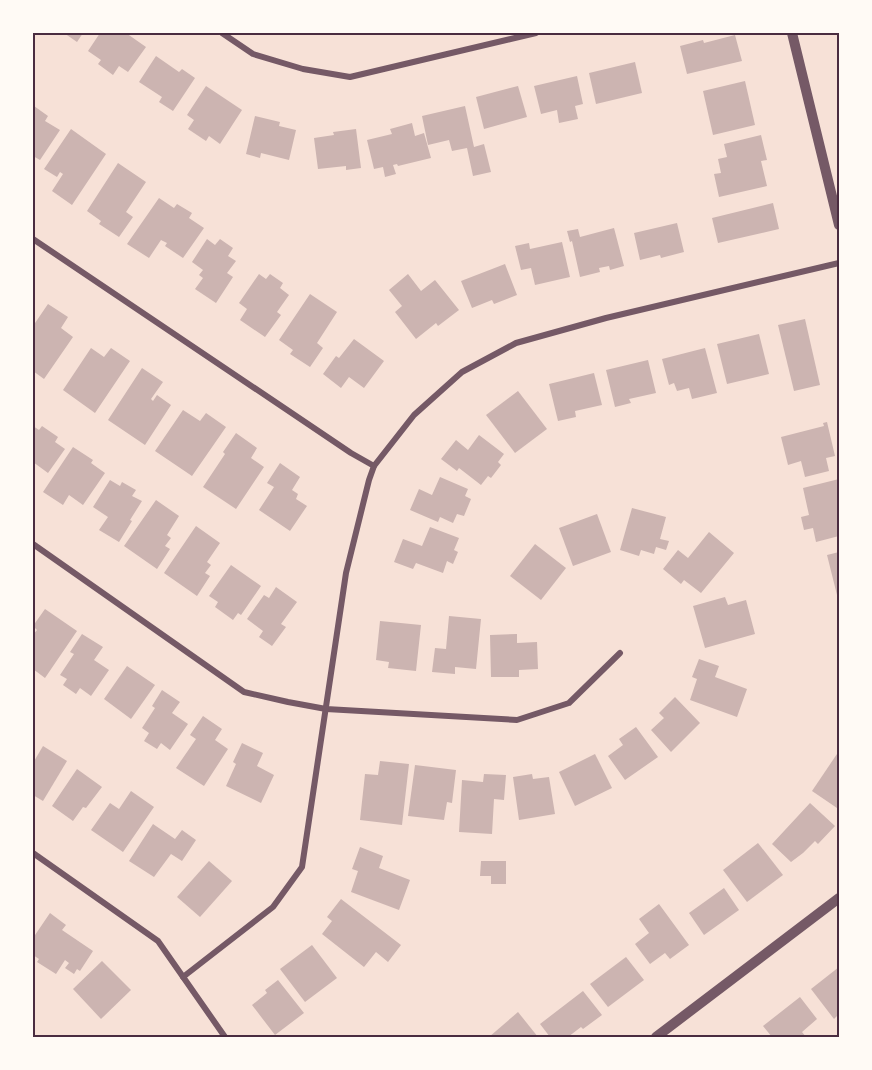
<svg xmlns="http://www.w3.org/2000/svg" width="872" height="1070" font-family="'Space Grotesk',sans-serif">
  <rect width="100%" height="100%" fill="#f7e1d7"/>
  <g fill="#ccb4b1">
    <polygon points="64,33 83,33 77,42"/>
    <polygon points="100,33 126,33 146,47 128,72 119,66 113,75 98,64 101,60 88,51"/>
    <polygon points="735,35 742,61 687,74 680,46 703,40 704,43"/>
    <polygon points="156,56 179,72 182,69 195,78 173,111 159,102 162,97 139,82"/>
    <polygon points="635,62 642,93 596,104 589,73"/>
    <polygon points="577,76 583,104 575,106 578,119 559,123 557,110 541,114 534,86"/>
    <polygon points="745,81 755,125 713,135 703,91"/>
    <polygon points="206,86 242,110 220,144 209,136 206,141 188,129 194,120 187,115"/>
    <polygon points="518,86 527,117 484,129 476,97"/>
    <polygon points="34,106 48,116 45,121 60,130 40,160 33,156"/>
    <polygon points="465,106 474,147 484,144 491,172 473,176 467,148 452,151 449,140 428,145 422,116"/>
    <polygon points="255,116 280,122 279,126 296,130 289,160 261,153 260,158 246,154"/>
    <polygon points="412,123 415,136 424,133 431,158 398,166 397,164 393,165 396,174 385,177 383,167 374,169 367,140 392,134 390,129"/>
    <polygon points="71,129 106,154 72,205 52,191 63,174 60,172 57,177 44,169"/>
    <polygon points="356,129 361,168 346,170 346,166 318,169 314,138 334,135 333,132"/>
    <polygon points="761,135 767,160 761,161 767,186 719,197 714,174 721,173 718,159 727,157 724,144"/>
    <polygon points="118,163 146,182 126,212 133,217 119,237 99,224 101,221 87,211"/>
    <polygon points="159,198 174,208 177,204 192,213 189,218 204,228 183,258 165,246 167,243 161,240 149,258 127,244"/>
    <polygon points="773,203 779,229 718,243 712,218"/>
    <polygon points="677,223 684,252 661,258 660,255 640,260 634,233"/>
    <polygon points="614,228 624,266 610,270 609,266 599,268 600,272 580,277 572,241 570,242 567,231 578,229 580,237"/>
    <polygon points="207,239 215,245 220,239 233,248 228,256 236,261 227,273 233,277 216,303 195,289 203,278 199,275 203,270 192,262"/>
    <polygon points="562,242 570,277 535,285 531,268 521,270 515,246 529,243 530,249"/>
    <polygon points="505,264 517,295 494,304 492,300 472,308 461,281"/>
    <polygon points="259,274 266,279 270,274 283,283 280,288 289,295 277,312 281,315 265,337 240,320 247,309 239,303"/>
    <polygon points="408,274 421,291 435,280 459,310 438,326 436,323 416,339 395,312 402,306 389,290"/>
    <polygon points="310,294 337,312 317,343 323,348 310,367 290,354 293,350 279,340"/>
    <polygon points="48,304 68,317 61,328 73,337 44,379 33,371 33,326"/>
    <polygon points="805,319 820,385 794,391 778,325"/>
    <polygon points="759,334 769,374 727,384 717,344"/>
    <polygon points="354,339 384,361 364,388 349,377 341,388 323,374 336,356 339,358"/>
    <polygon points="91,348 104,357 111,348 130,361 95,413 63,390"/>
    <polygon points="705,348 717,393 692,399 689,388 677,391 674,383 669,385 662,359"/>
    <polygon points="648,360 656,393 629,399 631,403 615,407 606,370"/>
    <polygon points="142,368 163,382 151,399 153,401 157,395 171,405 145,445 108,420"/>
    <polygon points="594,373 602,405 575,411 576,417 558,421 549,384"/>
    <polygon points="518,391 547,429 515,453 486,415"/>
    <polygon points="183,410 200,421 206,413 226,427 192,476 155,451"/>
    <polygon points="827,422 835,456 826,458 829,471 805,477 801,461 788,465 781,437 824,426 823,423"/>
    <polygon points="33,426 39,430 42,426 58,437 55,442 65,449 48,473 33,462"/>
    <polygon points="236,433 257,448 251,458 264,467 236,509 203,487 225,454 223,452"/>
    <polygon points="479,435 504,454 498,462 501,465 491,478 488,476 481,485 459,468 457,471 441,459 456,440 468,450"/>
    <polygon points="73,447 93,460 91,463 105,473 83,505 69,495 63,505 43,492"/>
    <polygon points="280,463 300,477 292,490 298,494 296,499 307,506 290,531 259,510 274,487 267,483"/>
    <polygon points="440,477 468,489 465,496 471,499 464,516 457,514 453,523 440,517 438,522 410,510 419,489 432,495"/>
    <polygon points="839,479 839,536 816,542 813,528 804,530 801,517 809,515 803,488"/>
    <polygon points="110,480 120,486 122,482 136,490 132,496 142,501 130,520 132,521 119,542 99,530 108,517 93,507"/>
    <polygon points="156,500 179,516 167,535 171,538 165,546 170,549 157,569 124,546"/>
    <polygon points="632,508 666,517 660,539 669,541 666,550 656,547 654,554 641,550 639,556 620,550"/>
    <polygon points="597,514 611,552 573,566 559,528"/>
    <polygon points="196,526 220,543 207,562 211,565 205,573 210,576 197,596 164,573"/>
    <polygon points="430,527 459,538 454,550 458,552 453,564 447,561 443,573 416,563 413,569 394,562 403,539 422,546"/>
    <polygon points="709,532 734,553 701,593 684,580 681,584 663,569 678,550 688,558"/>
    <polygon points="535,544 566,568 541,600 510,576"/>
    <polygon points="839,552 839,599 838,599 827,555"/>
    <polygon points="231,565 261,586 241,615 238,613 233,620 215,607 218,602 209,596"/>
    <polygon points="276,587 297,602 281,624 286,627 272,646 259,637 263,631 247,619 264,595 269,598"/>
    <polygon points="725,597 728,605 746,600 755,634 705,648 693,606"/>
    <polygon points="45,609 77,631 45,678 33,669 35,643 33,635 37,630 33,626"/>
    <polygon points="449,616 481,619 476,669 455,667 455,674 432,672 435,648 446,649"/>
    <polygon points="380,621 421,625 416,671 388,668 389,662 376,660"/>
    <polygon points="82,634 103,647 94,660 109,670 91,696 80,688 76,694 63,685 67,679 60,675 74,654 70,652"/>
    <polygon points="517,634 517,643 537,642 538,669 519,670 519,677 491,677 490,635"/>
    <polygon points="699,659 719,666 715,677 747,689 737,717 690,700 697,679 692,677"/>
    <polygon points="127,666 155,685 131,719 104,699"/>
    <polygon points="162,690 180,702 172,713 188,724 170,750 161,743 157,749 144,741 149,733 142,728 155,708 152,706"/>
    <polygon points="675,697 700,723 671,752 651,730 664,718 659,713"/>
    <polygon points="203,716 222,729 215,740 228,749 204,786 176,768 196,739 190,735"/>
    <polygon points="636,727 658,757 625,780 608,756 623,745 619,739"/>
    <polygon points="242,743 263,753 257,766 274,775 261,803 226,786 236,764 233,762"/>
    <polygon points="43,746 67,761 43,801 33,795 33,763"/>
    <polygon points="839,751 839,806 837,808 812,791"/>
    <polygon points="595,754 612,788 575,806 559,772"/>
    <polygon points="380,761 409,764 402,825 360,820 365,774 378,775"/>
    <polygon points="415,765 456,770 452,803 447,802 444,820 408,816"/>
    <polygon points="77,769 102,787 86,808 83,807 73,821 52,806"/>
    <polygon points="484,774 506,775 504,800 494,799 492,834 459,832 462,780 483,782"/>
    <polygon points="532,774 533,779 549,777 555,814 519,820 513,777"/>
    <polygon points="131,791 154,807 123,852 91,830 110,803 119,809"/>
    <polygon points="810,803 835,826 818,844 815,841 803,853 791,862 772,844"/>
    <polygon points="153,824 175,839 182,830 196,840 182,861 171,854 154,877 129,861"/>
    <polygon points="758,843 783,875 747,902 723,870"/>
    <polygon points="360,847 383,856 379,868 410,880 399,910 351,892 358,871 352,869"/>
    <polygon points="209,861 232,881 200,917 177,897"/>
    <polygon points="481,861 506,861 506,884 491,884 491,876 480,876"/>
    <polygon points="724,888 739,910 704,935 689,913"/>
    <polygon points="341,899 401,945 388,962 376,952 364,967 322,934 332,921 327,917"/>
    <polygon points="659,904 689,945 670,959 665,953 650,964 635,944 649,933 639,919"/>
    <polygon points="50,913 66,925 62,930 93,951 80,971 77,969 74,974 65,968 69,963 65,960 56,974 37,962 39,959 33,955 33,938"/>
    <polygon points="312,945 337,978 305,1002 280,969"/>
    <polygon points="626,957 644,980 608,1007 590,984"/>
    <polygon points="102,961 131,990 101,1019 73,989"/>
    <polygon points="839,967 839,1014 834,1019 811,989"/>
    <polygon points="278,980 304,1013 275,1035 252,1005 267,993 265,990"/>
    <polygon points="583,991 602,1015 583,1029 581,1027 568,1037 550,1037 540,1024"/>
    <polygon points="800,997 817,1019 802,1032 806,1037 772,1037 763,1026"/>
    <polygon points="518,1012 538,1037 489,1037"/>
  </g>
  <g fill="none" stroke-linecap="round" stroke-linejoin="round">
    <g stroke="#755966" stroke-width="6">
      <polyline points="222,33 253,54 303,69 350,77 536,33"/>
      <polyline points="33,239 351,453 374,466"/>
      <polyline points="33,544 244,692 288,702 326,709 517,720 569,703 620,653"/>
      <polyline points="33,853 158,941 225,1037"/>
      <polyline points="183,977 273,907 302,867 346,573 369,480 374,466 414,415 462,372 516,343 606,318 839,263"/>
    </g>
    <g stroke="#755966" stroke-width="10">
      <polyline points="792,33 839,225"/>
      <polyline points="656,1037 839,898"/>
    </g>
  </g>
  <rect width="872" height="1070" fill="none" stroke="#fffaf5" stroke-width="69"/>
  <rect x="34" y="34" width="804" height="1002" fill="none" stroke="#4a2c40" stroke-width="2"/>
</svg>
